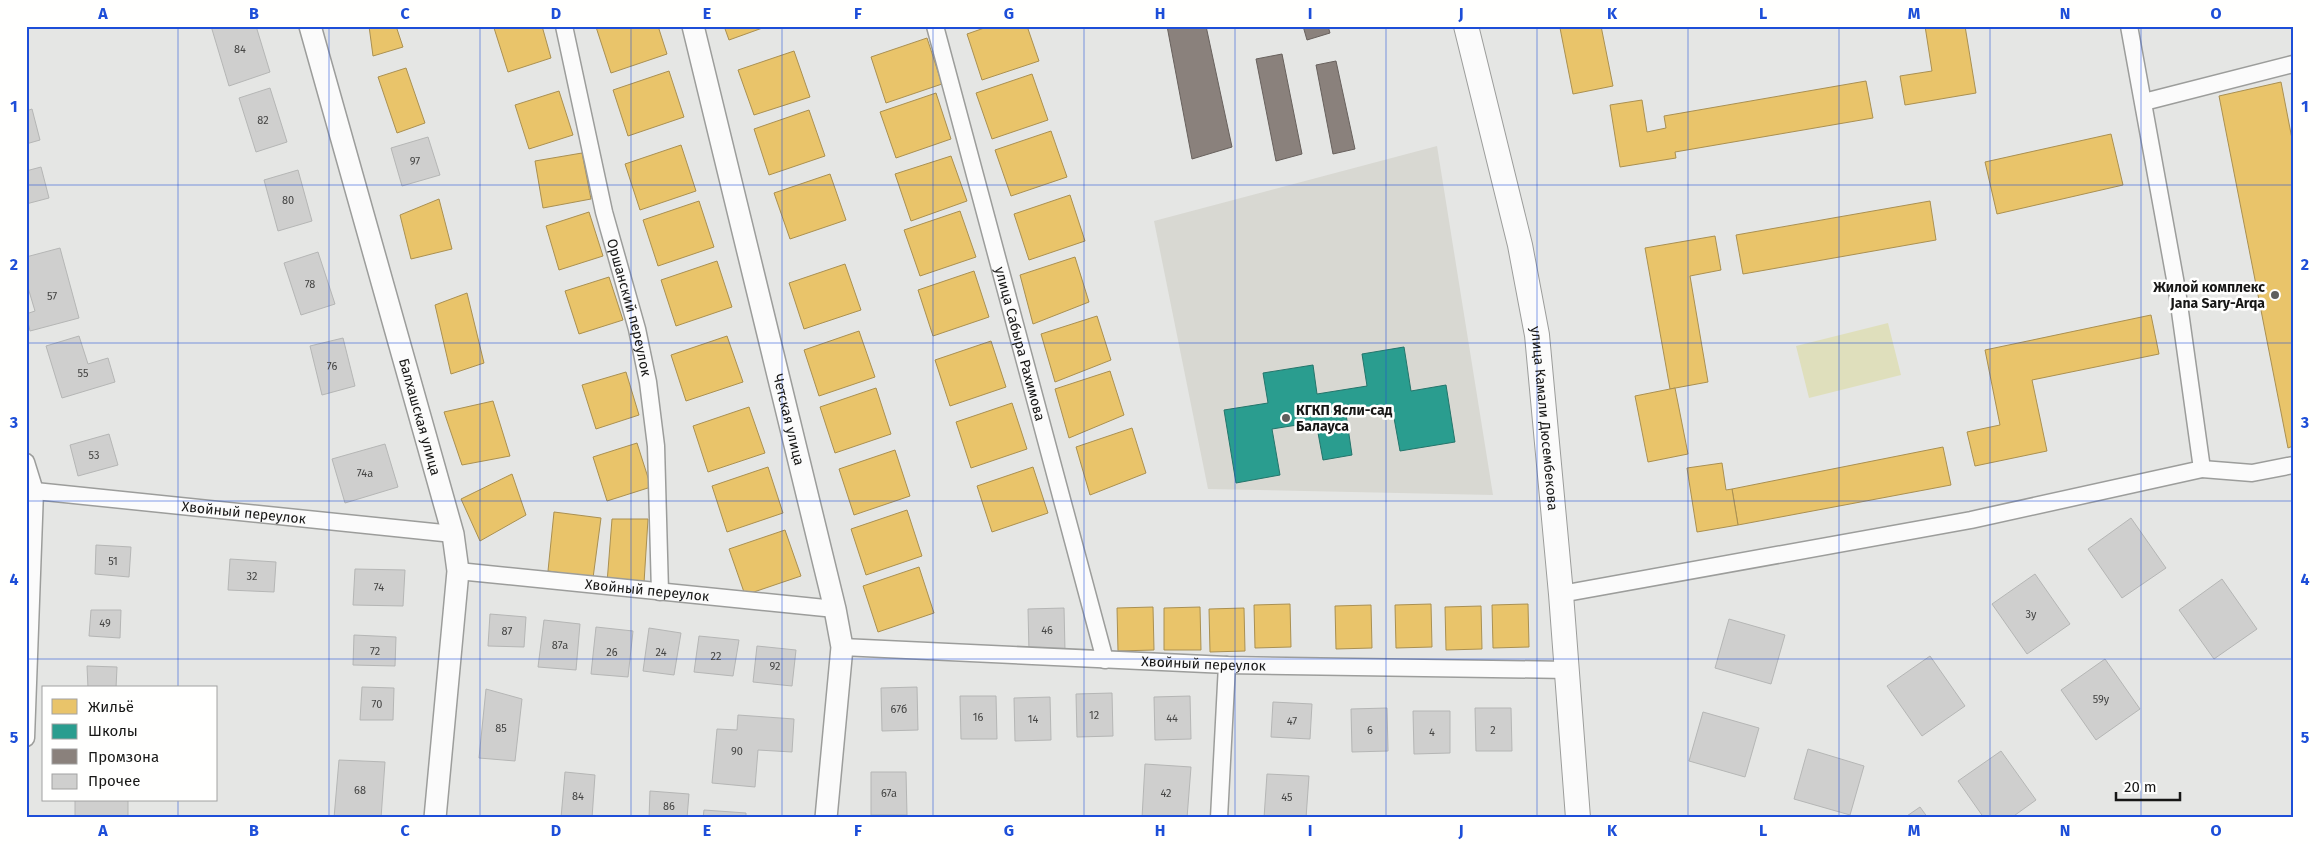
<svg xmlns="http://www.w3.org/2000/svg" width="2319" height="844" font-family="'Fira Sans',sans-serif">
  <rect width="100%" height="100%" fill="#e5e6e4"/>
  <polygon fill="#d8d8d2" points="1437,146 1493,495 1208,489 1154,221"/>
  <polygon fill="#dfdfbc" points="1888,323 1901,375 1809,398 1796,346"/>
  <g fill="#e9c46a" stroke="#aa9051">
    <polygon points="369,26 396,26 403,47 373,56"/>
    <polygon points="499,26 542,26 551,58 508,72 494,28"/>
    <polygon points="658,26 667,54 611,73 596,27"/>
    <polygon points="724,26 768,26 729,40"/>
    <polygon points="990,26 1027,26 1039,61 982,80 967,34"/>
    <polygon points="1567,26 1601,26 1613,86 1573,94 1560,28"/>
    <polygon points="1925,26 1965,26 1976,93 1905,105 1900,76 1932,71"/>
    <polygon points="927,38 942,84 886,103 871,57"/>
    <polygon points="794,51 810,97 754,115 738,70"/>
    <polygon points="406,68 425,123 397,133 378,77"/>
    <polygon points="669,71 684,117 628,136 613,90"/>
    <polygon points="1032,74 1048,120 992,139 976,93"/>
    <polygon points="1866,81 1873,118 1675,152 1676,158 1620,167 1610,105 1642,100 1647,132 1666,128 1664,116"/>
    <polygon points="2281,82 2293,144 2293,446 2288,448 2219,96"/>
    <polygon points="559,91 573,135 529,149 515,105"/>
    <polygon points="936,93 951,139 896,158 880,112"/>
    <polygon points="809,110 825,156 769,175 754,129"/>
    <polygon points="1051,131 1067,177 1011,196 995,150"/>
    <polygon points="2111,134 2123,185 1997,214 1985,162"/>
    <polygon points="681,145 696,191 640,210 625,164"/>
    <polygon points="582,153 591,199 543,208 535,161"/>
    <polygon points="951,156 967,201 911,221 895,174"/>
    <polygon points="830,174 846,220 790,239 774,193"/>
    <polygon points="1070,195 1085,241 1029,260 1014,214"/>
    <polygon points="439,199 452,249 411,259 400,215"/>
    <polygon points="699,201 714,247 658,266 643,220"/>
    <polygon points="1930,201 1936,240 1743,274 1736,235"/>
    <polygon points="960,211 976,257 920,276 904,230"/>
    <polygon points="589,212 603,256 559,270 546,226"/>
    <polygon points="1715,236 1721,270 1690,276 1708,382 1670,389 1645,248"/>
    <polygon points="1075,257 1089,302 1033,324 1020,275"/>
    <polygon points="717,261 732,307 676,326 661,280"/>
    <polygon points="845,264 861,310 804,329 789,283"/>
    <polygon points="974,271 989,317 933,336 918,290"/>
    <polygon points="609,277 623,320 579,334 565,291"/>
    <polygon points="467,293 484,363 451,374 435,305"/>
    <polygon points="2151,315 2159,354 2032,380 2047,451 1975,466 1967,432 2000,425 1985,350"/>
    <polygon points="1097,316 1111,360 1055,382 1041,334"/>
    <polygon points="859,331 875,377 819,396 804,350"/>
    <polygon points="727,336 743,382 686,401 671,355"/>
    <polygon points="991,341 1006,387 950,406 935,360"/>
    <polygon points="1110,371 1124,415 1069,438 1055,389"/>
    <polygon points="626,372 639,415 596,429 582,385"/>
    <polygon points="876,388 891,434 835,453 820,407"/>
    <polygon points="1675,388 1688,454 1648,462 1635,396"/>
    <polygon points="493,401 510,456 462,465 444,412"/>
    <polygon points="1012,403 1027,449 971,468 956,422"/>
    <polygon points="749,407 765,453 708,472 693,426"/>
    <polygon points="1132,428 1146,473 1090,495 1076,447"/>
    <polygon points="637,443 651,487 607,501 593,457"/>
    <polygon points="1943,447 1951,485 1738,525 1732,489"/>
    <polygon points="895,450 910,496 854,515 839,469"/>
    <polygon points="1722,463 1726,490 1732,489 1738,525 1697,532 1687,468"/>
    <polygon points="768,467 783,513 727,532 712,486"/>
    <polygon points="1033,467 1048,513 992,532 977,486"/>
    <polygon points="512,474 526,515 480,541 461,499"/>
    <polygon points="907,510 922,556 866,575 851,529"/>
    <polygon points="554,512 601,518 593,578 548,571"/>
    <polygon points="612,519 648,519 644,583 607,583"/>
    <polygon points="785,530 801,576 745,595 729,549"/>
    <polygon points="919,567 934,613 878,632 863,586"/>
    <polygon points="1290,604 1291,647 1255,648 1254,605"/>
    <polygon points="1431,604 1432,647 1396,648 1395,605"/>
    <polygon points="1528,604 1529,647 1493,648 1492,605"/>
    <polygon points="1371,605 1372,648 1336,649 1335,606"/>
    <polygon points="1481,606 1482,649 1446,650 1445,607"/>
    <polygon points="1153,607 1154,650 1118,651 1117,608"/>
    <polygon points="1200,607 1201,650 1164,650 1164,608"/>
    <polygon points="1244,608 1245,651 1210,652 1209,609"/>
  </g>
  <polygon fill="#2a9d8f" stroke="#24756b" points="1404,347 1411,391 1446,385 1455,442 1400,451 1392,407 1346,414 1352,455 1323,460 1316,422 1272,429 1280,475 1236,483 1224,410 1268,403 1263,373 1313,365 1317,394 1367,386 1362,354"/>
  <g fill="#8a817c" stroke="#68615d">
    <polygon points="1167,26 1206,26 1232,147 1192,159"/>
    <polygon points="1303,26 1328,26 1330,33 1307,40"/>
    <polygon points="1282,54 1302,154 1276,161 1256,59"/>
    <polygon points="1336,61 1355,149 1333,154 1316,65"/>
  </g>
  <g fill="#cfcfce" stroke="#b5b6b5">
    <polygon points="211,26 256,26 270,72 229,86"/>
    <polygon points="270,88 287,142 256,152 239,98"/>
    <polygon points="32,109 40,140 26,144 26,111"/>
    <polygon points="428,137 440,175 402,186 391,148"/>
    <polygon points="41,167 49,198 26,204 26,171"/>
    <polygon points="298,170 312,221 278,231 264,180"/>
    <polygon points="60,248 79,318 30,331 26,314 35,311 26,281 26,257"/>
    <polygon points="318,252 335,304 301,315 284,263"/>
    <polygon points="79,336 88,364 108,358 115,382 62,398 46,346"/>
    <polygon points="343,338 355,386 322,395 310,346"/>
    <polygon points="109,434 118,465 78,476 70,445"/>
    <polygon points="385,444 398,487 345,503 332,459"/>
    <polygon points="2131,518 2166,568 2122,598 2088,549"/>
    <polygon points="96,545 131,547 129,577 95,574"/>
    <polygon points="230,559 276,562 274,592 228,590"/>
    <polygon points="355,569 405,570 403,606 353,605"/>
    <polygon points="2035,574 2070,624 2027,654 1992,604"/>
    <polygon points="2222,579 2257,629 2214,659 2179,610"/>
    <polygon points="1064,608 1065,651 1029,652 1028,609"/>
    <polygon points="91,610 121,610 120,638 89,636"/>
    <polygon points="490,614 526,617 524,647 488,646"/>
    <polygon points="1729,619 1785,635 1771,684 1715,668"/>
    <polygon points="544,620 580,624 576,670 538,667"/>
    <polygon points="596,627 633,631 628,677 591,674"/>
    <polygon points="649,628 681,633 674,675 643,671"/>
    <polygon points="354,635 396,637 395,666 353,665"/>
    <polygon points="699,636 739,640 733,676 694,672"/>
    <polygon points="757,646 796,650 792,686 753,682"/>
    <polygon points="1930,656 1965,706 1922,736 1887,686"/>
    <polygon points="2105,659 2140,709 2096,740 2061,690"/>
    <polygon points="87,666 117,667 116,688 88,688"/>
    <polygon points="362,687 394,688 393,720 360,720"/>
    <polygon points="917,687 918,730 882,731 881,688"/>
    <polygon points="486,689 522,699 515,761 479,758"/>
    <polygon points="1112,693 1113,736 1077,737 1076,694"/>
    <polygon points="960,696 996,696 997,739 961,739"/>
    <polygon points="1190,696 1191,739 1155,740 1154,697"/>
    <polygon points="1050,697 1051,740 1015,741 1014,698"/>
    <polygon points="1273,702 1312,704 1310,739 1271,737"/>
    <polygon points="1387,708 1388,751 1352,752 1351,709"/>
    <polygon points="1475,708 1511,708 1512,751 1476,751"/>
    <polygon points="1413,711 1450,711 1450,753 1414,754"/>
    <polygon points="1703,712 1759,728 1745,777 1689,761"/>
    <polygon points="738,715 794,719 792,752 758,750 755,787 712,783 717,729 737,730"/>
    <polygon points="1808,749 1864,766 1850,815 1794,799"/>
    <polygon points="2001,751 2036,800 2011,818 1984,818 1958,781"/>
    <polygon points="339,760 385,762 381,818 334,818"/>
    <polygon points="1145,764 1191,767 1187,818 1142,818"/>
    <polygon points="565,772 595,775 592,818 561,818"/>
    <polygon points="871,772 906,772 907,815 871,815"/>
    <polygon points="1267,774 1309,776 1306,818 1264,818"/>
    <polygon points="650,791 689,794 687,818 649,818"/>
    <rect x="75" y="800" width="53" height="18"/>
    <polygon points="1920,807 1928,818 1904,818"/>
    <polygon points="704,810 746,813 746,818 703,818"/>
  </g>
  <g fill="none" stroke-linecap="round" stroke-linejoin="round">
    <g stroke="#9c9d9b" stroke-width="19">
      <g id="minor">
        <path id="s1" d="M564 26 604 212 637 329 648 382 656 446 660 592"/>
        <path id="s2" d="M935 26 1105 660"/>
        <polyline points="2144,102 2293,64"/>
        <polyline points="26,462 35,491 26,738"/>
        <polyline points="2202,469 2252,473 2293,465"/>
        <path id="s3" d="M35 491 453 534"/>
        <path id="s4" d="M458 571 835 609"/>
        <polyline points="1561,594 1971,520 2202,469 2177,290 2129,26"/>
        <path id="s5" d="M842 647 1227 665 1568 670"/>
        <polyline points="1219,818 1227,665"/>
      </g>
    </g>
    <g stroke="#9c9d9b" stroke-width="24">
      <g id="tertiary">
        <path id="s6" d="M310 26 453 534 458 571 435 818"/>
        <path id="s7" d="M693 26 835 609 842 647 826 818"/>
      </g>
    </g>
    <g stroke="#9c9d9b" stroke-width="26">
      <g id="secondary">
        <path id="s8" d="M1466 26 1520 245 1537 335 1561 594 1578 818"/>
      </g>
    </g>
    <use href="#minor" stroke="#fbfbfb" stroke-width="16"/>
    <use href="#tertiary" stroke="#fbfbfb" stroke-width="21"/>
    <use href="#secondary" stroke="#fbfbfb" stroke-width="24"/>
  </g>
  <path fill="none" stroke="#1d4ed8" stroke-width="1" stroke-opacity="0.55" d="M178 26V688M329 26V818M480 26V818M631 26V818M782 26V818M933 26V818M1084 26V818M1235 26V818M1386 26V818M1537 26V818M1688 26V818M1839 26V818M1990 26V818M2141 26V818M26 185H2293M26 343H2293M26 501H2293M26 659H2293M178 800V818"/>
  <g fill="#5f5f5e" stroke="#fffffe" stroke-width="2">
    <circle cx="2275" cy="295" r="5"/>
    <circle cx="1286" cy="418" r="5"/>
  </g>
  <g text-anchor="middle" stroke-width="5" stroke-linejoin="round" paint-order="stroke">
    <g font-size="11" fill="#454544">
      <text x="240" y="53">84</text>
      <text x="263" y="124">82</text>
      <text x="415" y="165">97</text>
      <text x="288" y="204">80</text>
      <text x="310" y="288">78</text>
      <text x="52" y="300">57</text>
      <text x="332" y="370">76</text>
      <text x="83" y="377">55</text>
      <text x="94" y="459">53</text>
      <text x="365" y="477">74а</text>
      <text x="113" y="565">51</text>
      <text x="252" y="580">32</text>
      <text x="379" y="591">74</text>
      <text x="2031" y="618">3у</text>
      <text x="105" y="627">49</text>
      <text x="1047" y="634">46</text>
      <text x="507" y="635">87</text>
      <text x="560" y="649">87а</text>
      <text x="375" y="655">72</text>
      <text x="612" y="656">26</text>
      <text x="661" y="656">24</text>
      <text x="716" y="660">22</text>
      <text x="775" y="670">92</text>
      <text x="2101" y="703">59у</text>
      <text x="377" y="708">70</text>
      <text x="899" y="713">67б</text>
      <text x="1094" y="719">12</text>
      <text x="978" y="721">16</text>
      <text x="1172" y="722">44</text>
      <text x="1033" y="723">14</text>
      <text x="1292" y="725">47</text>
      <text x="501" y="732">85</text>
      <text x="1370" y="734">6</text>
      <text x="1493" y="734">2</text>
      <text x="1432" y="736">4</text>
      <text x="737" y="755">90</text>
      <text x="360" y="794">68</text>
      <text x="889" y="797">67а</text>
      <text x="1166" y="797">42</text>
      <text x="578" y="800">84</text>
      <text x="1287" y="801">45</text>
      <text x="669" y="810">86</text>
    </g>
    <g font-size="14" font-weight="bold" fill="#171716" stroke="#fffffe" text-anchor="end">
      <text x="2265" y="292">Жилой комплекс<tspan x="2265" dy="16">Jana Sary-Arqa</tspan></text>
      <text x="1296" y="415" text-anchor="start">КГКП Ясли-сад<tspan x="1296" dy="16">Балауса</tspan></text>
    </g>
    <g font-size="14" fill="#171716" stroke="#fffffe">
      <text dy="5" stroke="none"><textPath href="#s1" startOffset="289">Оршанский переулок</textPath></text>
      <text dy="5" stroke="none"><textPath href="#s2" startOffset="329">улица Сабыра Рахимова</textPath></text>
      <text dy="5" stroke="none"><textPath href="#s6" startOffset="406">Балхашская улица</textPath></text>
      <text dy="5" stroke="none"><textPath href="#s8" startOffset="401">улица Камали Дюсембекова</textPath></text>
      <text dy="5" stroke="none"><textPath href="#s7" startOffset="405">Четская улица</textPath></text>
      <text dy="5" stroke="none"><textPath href="#s3" startOffset="210">Хвойный переулок</textPath></text>
      <text dy="5" stroke="none"><textPath href="#s4" startOffset="190">Хвойный переулок</textPath></text>
      <text dy="5" stroke="none"><textPath href="#s5" startOffset="362">Хвойный переулок</textPath></text>
    </g>
  </g>
  <rect width="2319" height="844" fill="none" stroke="#fffffe" stroke-width="55"/>
  <rect x="42" y="686" width="175" height="115" fill="#fffffe" stroke="#a2a2a1"/>
  <rect x="52" y="699" width="25" height="15" fill="#e9c46a" stroke="#a2a2a1"/>
  <text x="88" y="712" font-size="15" fill="#171716">Жильё</text>
  <rect x="52" y="724" width="25" height="15" fill="#2a9d8f" stroke="#a2a2a1"/>
  <text x="88" y="736" font-size="15" fill="#171716">Школы</text>
  <rect x="52" y="749" width="25" height="15" fill="#8a817c" stroke="#a2a2a1"/>
  <text x="88" y="762" font-size="15" fill="#171716">Промзона</text>
  <rect x="52" y="774" width="25" height="15" fill="#cfcfce" stroke="#a2a2a1"/>
  <text x="88" y="786" font-size="15" fill="#171716">Прочее</text>
  <path d="M2116 792v8h64v-8" fill="none" stroke="#171716" stroke-width="2.5"/>
  <text x="2124" y="792" font-size="15" fill="#171716" stroke="#fffffe" stroke-width="4" paint-order="stroke">20 m</text>
  <rect x="28" y="28" width="2264" height="788" fill="none" stroke="#1d4ed8" stroke-width="2"/>
  <g font-size="16" text-anchor="middle" font-weight="bold" fill="#1d4ed8">
    <text x="103" y="19">A</text>
    <text x="254" y="19">B</text>
    <text x="405" y="19">C</text>
    <text x="556" y="19">D</text>
    <text x="707" y="19">E</text>
    <text x="858" y="19">F</text>
    <text x="1009" y="19">G</text>
    <text x="1160" y="19">H</text>
    <text x="1310" y="19">I</text>
    <text x="1461" y="19">J</text>
    <text x="1612" y="19">K</text>
    <text x="1763" y="19">L</text>
    <text x="1914" y="19">M</text>
    <text x="2065" y="19">N</text>
    <text x="2216" y="19">O</text>
    <text x="14" y="112">1</text>
    <text x="2305" y="112">1</text>
    <text x="14" y="270">2</text>
    <text x="2305" y="270">2</text>
    <text x="14" y="428">3</text>
    <text x="2305" y="428">3</text>
    <text x="14" y="585">4</text>
    <text x="2305" y="585">4</text>
    <text x="14" y="743">5</text>
    <text x="2305" y="743">5</text>
    <text x="103" y="836">A</text>
    <text x="254" y="836">B</text>
    <text x="405" y="836">C</text>
    <text x="556" y="836">D</text>
    <text x="707" y="836">E</text>
    <text x="858" y="836">F</text>
    <text x="1009" y="836">G</text>
    <text x="1160" y="836">H</text>
    <text x="1310" y="836">I</text>
    <text x="1461" y="836">J</text>
    <text x="1612" y="836">K</text>
    <text x="1763" y="836">L</text>
    <text x="1914" y="836">M</text>
    <text x="2065" y="836">N</text>
    <text x="2216" y="836">O</text>
  </g>
</svg>
